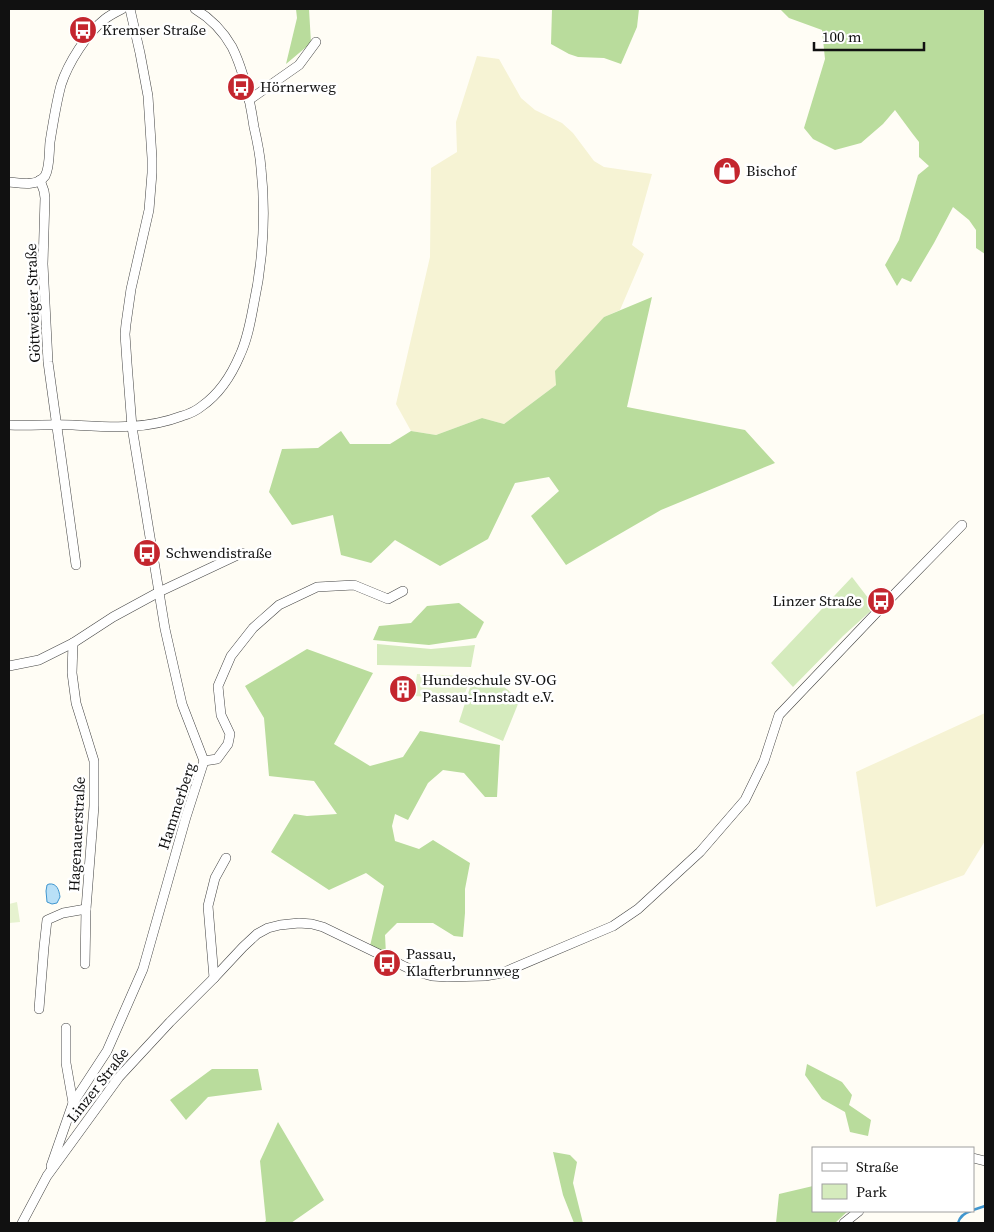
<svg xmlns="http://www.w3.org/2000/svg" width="994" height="1232" font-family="'Source Serif 4',serif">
  <rect width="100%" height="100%" fill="#fffdf5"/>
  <g fill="#f6f3d4">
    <polygon points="477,56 499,59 521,98 535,110 562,123 573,133 594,161 604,167 652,174 632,245 644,254 620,310 604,317 556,385 504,424 482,418 436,435 411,431 396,404 430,257 431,168 457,152 456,122"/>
    <polygon points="985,713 985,841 964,875 876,907 856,772"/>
  </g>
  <g fill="#d5ebbd">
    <polygon points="852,577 875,607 843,636 793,687 771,663"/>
    <polygon points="377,644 431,649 475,645 471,667 377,665"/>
    <polygon points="473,678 497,682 520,699 503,741 459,722"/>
  </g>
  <g fill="#b9dc9c">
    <polygon points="296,9 309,9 311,43 286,64 297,18"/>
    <polygon points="552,9 639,9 637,27 621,64 604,58 578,57 569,54 551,44"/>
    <polygon points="780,9 985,9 985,254 976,248 976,230 969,220 953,207 934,243 911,282 902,278 897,286 885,265 899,240 918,175 929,166 919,157 919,142 912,133 895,110 883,124 861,143 835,150 813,139 804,128 825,59 822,30 789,18"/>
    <polygon points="652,297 627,407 745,430 775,463 661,510 566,565 531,516 559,491 549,477 515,483 488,539 440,566 395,540 371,563 341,555 333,515 292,525 269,492 282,449 318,448 341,431 350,444 390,444 411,431 436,435 482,418 504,424 556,385 555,371 604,317"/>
    <polygon points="459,603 484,622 476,638 429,645 373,640 379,626 411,623 427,606"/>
    <polygon points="307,649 373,673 334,744 370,766 403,757 420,731 500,745 497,797 485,797 464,773 443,770 428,783 408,820 395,814 392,826 395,841 419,849 433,840 470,863 465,889 465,913 463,937 454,936 433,923 397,923 385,935 386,954 370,946 384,886 366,873 329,890 271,852 294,814 307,816 337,814 314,781 269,776 264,718 245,686"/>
    <polygon points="807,1064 842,1082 852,1095 849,1105 871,1120 868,1136 850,1132 845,1112 822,1099 805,1075"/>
    <polygon points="212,1069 258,1069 262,1090 208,1097 186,1120 170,1100"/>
    <polygon points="278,1122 324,1200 291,1223 263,1223 266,1221 260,1161"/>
    <polygon points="553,1152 570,1155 577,1162 573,1183 583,1223 574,1223 563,1195"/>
    <polygon points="813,1186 813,1211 848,1211 835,1223 776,1223 779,1194"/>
  </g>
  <g fill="#e6f2cf">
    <polygon points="417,674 471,676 463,699 414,696"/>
    <polygon points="17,902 20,922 9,923 9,904"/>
  </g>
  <path fill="#b9e0f7" stroke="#3f96cf" d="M49 884C57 883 59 890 60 897L57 903 52 904 47 902 46 891 47 885Z"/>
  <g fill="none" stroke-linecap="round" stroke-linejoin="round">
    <g stroke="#3f96cf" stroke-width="2.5">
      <polyline points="973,1210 985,1206"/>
      <path d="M958 1223C960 1216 964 1213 971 1211"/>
    </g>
    <g stroke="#444" stroke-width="10">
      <g id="minor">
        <polyline points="130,9 140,53 148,96 152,158 152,173 149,210 131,289 126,324 125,334 127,363 132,427 165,629 182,704 204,761"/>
        <polyline points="249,100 299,65 316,42"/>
        <polyline points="40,180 44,191 45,198 43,264 48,362 76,565"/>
        <path d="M9 182C20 183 37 187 45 176 50 168 49 151 50 142 53 123 56 104 61 85 68 63 87 33 105 19 110 15 116 12 122 9"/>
        <path d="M9 425C30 426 52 424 73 425 111 427 145 430 182 416 189 414 196 411 202 406 219 394 232 374 240 355 247 340 250 324 253 308 263 262 266 214 261 168 260 154 257 140 254 127 250 100 244 71 232 47 223 31 210 18 195 9"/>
        <polyline points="73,643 72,673 76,703 94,761 94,806 86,909 85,964"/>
        <polyline points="9,666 39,660 73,643 113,617 159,592 242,553"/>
        <polyline points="214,978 208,906 215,878 226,858"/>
        <polyline points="39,1009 44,947 47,920 63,913 86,909"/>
        <polyline points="66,1028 66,1063 73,1103"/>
        <polyline points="973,1158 985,1161"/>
        <polyline points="51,1166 73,1103 107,1051 143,969 186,817 204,761 217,759 228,744 230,734 221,715 218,686 231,656 253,628 279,605 317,587 354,585 388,599 403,591"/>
        <polyline points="22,1223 47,1176 119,1077 170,1022 214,978 243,947 257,934 268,928 280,925 299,923 312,924 323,927 414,971 432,976 447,977 485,976 502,973 613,926 638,909 700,852 745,800 764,761 779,715 879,610 962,525"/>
        <polyline points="844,1223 859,1211"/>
      </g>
    </g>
    <use href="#minor" stroke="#fff" stroke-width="9"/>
  </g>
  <defs>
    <g id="bus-disc" transform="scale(1.4375)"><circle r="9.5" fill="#c4262e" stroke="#fff"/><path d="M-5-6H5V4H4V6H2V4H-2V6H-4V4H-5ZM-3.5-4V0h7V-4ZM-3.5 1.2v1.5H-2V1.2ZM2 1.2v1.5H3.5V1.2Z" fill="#fff"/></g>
    <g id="shop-disc" transform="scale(1.4375)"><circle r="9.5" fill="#c4262e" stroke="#fff"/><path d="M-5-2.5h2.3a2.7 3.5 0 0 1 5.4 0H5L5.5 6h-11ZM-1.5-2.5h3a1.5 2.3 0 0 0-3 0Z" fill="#fff"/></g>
    <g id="building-disc" transform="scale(1.4375)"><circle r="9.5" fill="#c4262e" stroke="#fff"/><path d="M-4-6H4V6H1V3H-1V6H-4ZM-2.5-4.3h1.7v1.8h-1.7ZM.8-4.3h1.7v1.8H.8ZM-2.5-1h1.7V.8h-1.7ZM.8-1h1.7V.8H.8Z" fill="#fff"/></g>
  </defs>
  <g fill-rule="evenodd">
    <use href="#bus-disc" x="83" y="30"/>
    <use href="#bus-disc" x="241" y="87"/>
    <use href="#shop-disc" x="727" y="171"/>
    <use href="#bus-disc" x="147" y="553"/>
    <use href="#bus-disc" x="881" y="601"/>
    <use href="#building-disc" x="403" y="689"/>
    <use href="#bus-disc" x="387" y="963"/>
  </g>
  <g text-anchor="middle" stroke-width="5" stroke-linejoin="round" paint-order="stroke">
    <g font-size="15" fill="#111" stroke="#fff" text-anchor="start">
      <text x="102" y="35">Kremser Straße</text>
      <text x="260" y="92">Hörnerweg</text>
      <text x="746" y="176">Bischof</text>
      <text x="166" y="558">Schwendistraße</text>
      <text x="862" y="606" text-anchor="end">Linzer Straße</text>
      <text x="422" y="685">Hundeschule SV-OG<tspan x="422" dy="17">Passau-Innstadt e.V.</tspan></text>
      <text x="406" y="959">Passau,<tspan x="406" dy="17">Klafterbrunnweg</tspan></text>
    </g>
    <g font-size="15" fill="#111" stroke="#fff">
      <text transform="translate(33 303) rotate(-92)" y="5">Göttweiger Straße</text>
      <text transform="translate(177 806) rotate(-72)" y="5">Hammerberg</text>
      <text transform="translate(77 834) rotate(-87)" y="5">Hagenauerstraße</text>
      <text transform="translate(98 1085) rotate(-52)" y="5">Linzer Straße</text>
    </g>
  </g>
  <rect width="994" height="1232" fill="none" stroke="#111111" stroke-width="20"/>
  <rect x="812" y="1147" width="162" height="65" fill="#ffffff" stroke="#a0a0a0"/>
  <rect x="822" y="1163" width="25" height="8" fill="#ffffff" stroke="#a0a0a0"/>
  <text x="856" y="1172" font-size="15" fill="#111111">Straße</text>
  <rect x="822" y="1184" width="25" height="15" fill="#d5ebbd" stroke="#a0a0a0"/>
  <text x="856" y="1197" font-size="15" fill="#111111">Park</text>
  <path d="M814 42v8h110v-8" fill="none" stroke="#111111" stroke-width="2.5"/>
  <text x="822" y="42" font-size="15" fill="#111111" stroke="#ffffff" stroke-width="4" paint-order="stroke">100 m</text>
</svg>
